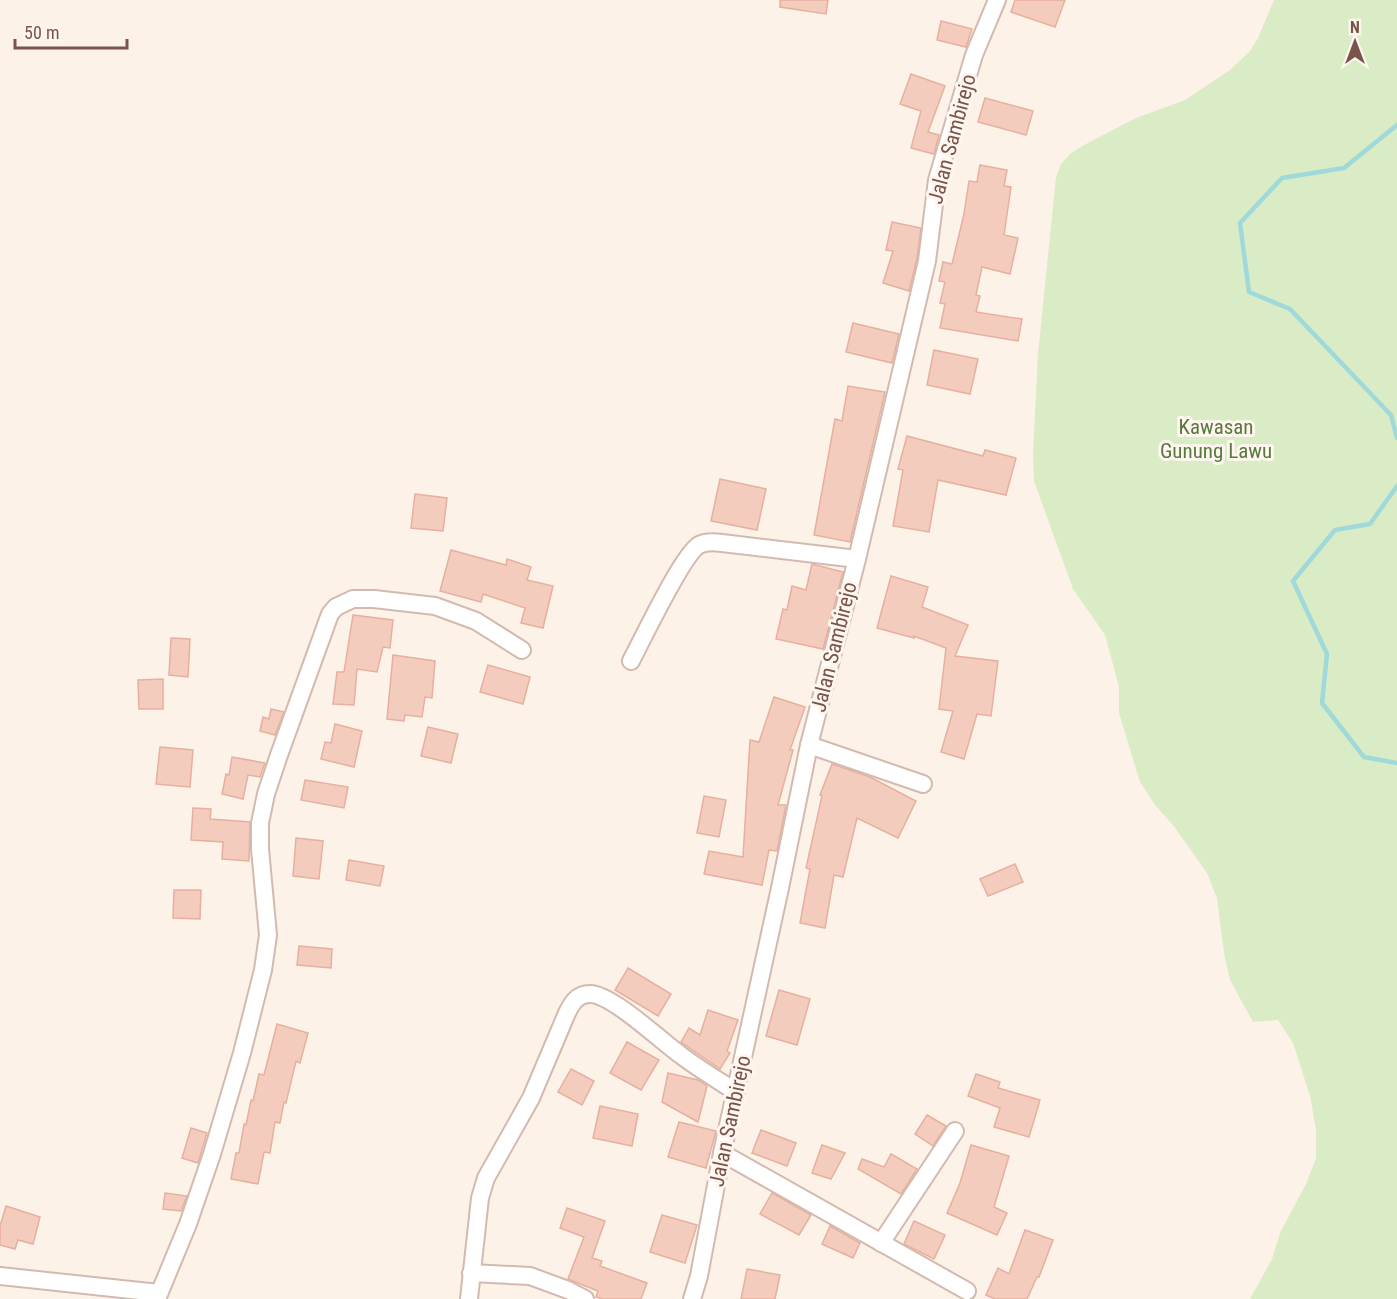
<svg xmlns="http://www.w3.org/2000/svg" width="1397" height="1299" font-family="'Roboto Condensed',sans-serif">
  <rect width="100%" height="100%" fill="#fdf2e8"/>
  <polygon fill="#daecc5" points="1274,0 1397,0 1397,1299 1250,1299 1272,1259 1280,1233 1306,1184 1316,1158 1316,1130 1310,1096 1293,1043 1278,1020 1253,1022 1230,980 1224,953 1217,898 1207,873 1173,825 1155,805 1140,782 1119,713 1119,687 1105,635 1073,589 1034,481 1033,453 1038,354 1056,177 1061,164 1070,154 1084,145 1136,118 1185,100 1230,70 1250,51 1258,38"/>
  <g fill="none" stroke-linecap="round" stroke-linejoin="round">
    <g stroke="#a0d9da" stroke-width="4.5">
      <polyline points="1397,125 1344,168 1282,178 1240,223 1249,292 1290,309 1391,415 1397,438"/>
      <polyline points="1397,486 1370,524 1335,530 1293,581 1327,654 1322,703 1364,757 1397,763"/>
    </g>
  </g>
  <g fill="#f4ccbe" stroke="#e7af9e" stroke-width="1.5">
    <polygon points="780,0 828,0 826,14 780,7"/>
    <polygon points="1015,0 1065,0 1055,27 1011,12"/>
    <polygon points="941,21 972,29 966,47 937,40"/>
    <polygon points="911,74 945,86 928,132 939,135 934,154 911,148 921,111 900,104"/>
    <polygon points="985,98 1033,111 1026,135 978,122"/>
    <polygon points="980,165 1007,170 1004,186 1011,187 1004,235 1018,238 1010,274 982,267 976,295 980,296 976,312 1022,319 1018,341 940,328 945,304 940,303 945,282 939,281 943,262 952,264 964,214 969,181 977,182"/>
    <polygon points="892,222 921,228 917,259 909,291 883,283 893,251 886,250"/>
    <polygon points="853,323 899,334 892,363 846,352"/>
    <polygon points="934,350 978,359 970,394 927,385"/>
    <polygon points="848,386 885,392 850,542 814,535 835,419 842,421"/>
    <polygon points="907,436 983,456 985,450 1016,458 1006,495 938,480 929,532 893,526 903,470 898,469"/>
    <polygon points="720,479 766,489 757,530 711,521"/>
    <polygon points="415,494 447,498 443,531 411,528"/>
    <polygon points="451,550 506,565 507,559 531,567 527,580 553,586 543,628 521,623 525,608 483,594 481,602 440,591"/>
    <polygon points="812,564 843,572 823,649 776,639 783,609 787,610 792,586 806,590"/>
    <polygon points="891,576 928,587 922,607 968,625 955,656 998,661 991,716 977,714 964,759 941,752 953,711 939,709 946,648 914,636 914,638 877,628"/>
    <polygon points="353,615 393,620 390,648 383,647 377,672 357,669 354,705 333,704 337,672 344,672"/>
    <polygon points="171,638 190,639 188,677 169,675"/>
    <polygon points="393,655 435,661 432,698 425,697 422,717 405,715 404,721 387,719"/>
    <polygon points="488,665 530,677 523,704 480,692"/>
    <polygon points="163,679 163,709 139,709 138,680"/>
    <polygon points="774,697 805,707 790,750 793,750 778,805 786,805 777,851 769,850 762,885 704,874 709,851 743,857 750,740 759,742"/>
    <polygon points="271,709 284,712 275,735 260,731 263,717 269,719"/>
    <polygon points="335,724 362,731 354,767 321,759 325,742 331,743"/>
    <polygon points="428,727 458,734 451,763 421,756"/>
    <polygon points="160,747 193,750 190,787 156,784"/>
    <polygon points="232,757 265,763 260,777 248,775 243,799 222,794 226,774 229,775"/>
    <polygon points="832,764 870,777 916,801 898,838 857,818 843,877 834,875 825,928 800,923 810,869 806,868 822,796 820,795"/>
    <polygon points="305,780 348,787 344,808 301,800"/>
    <polygon points="704,796 726,800 719,837 697,833"/>
    <polygon points="193,808 211,809 210,819 250,822 249,861 222,859 223,842 191,840"/>
    <polygon points="296,838 323,841 319,879 293,876"/>
    <polygon points="349,860 384,866 380,886 346,880"/>
    <polygon points="1015,864 1023,882 988,896 980,879"/>
    <polygon points="174,890 201,890 200,919 173,918"/>
    <polygon points="299,946 332,949 331,968 297,965"/>
    <polygon points="628,968 671,994 658,1016 615,990"/>
    <polygon points="779,990 810,999 797,1045 766,1036"/>
    <polygon points="708,1010 738,1020 727,1051 730,1053 720,1069 681,1042 689,1028 700,1035"/>
    <polygon points="277,1024 308,1033 300,1063 296,1061 286,1103 284,1102 280,1123 275,1122 270,1153 264,1152 258,1184 231,1179 236,1153 239,1153 244,1124 246,1125 251,1100 253,1101 259,1074 264,1075"/>
    <polygon points="627,1042 659,1060 641,1090 610,1073"/>
    <polygon points="571,1069 594,1081 582,1105 558,1092"/>
    <polygon points="668,1073 698,1080 707,1086 698,1122 662,1102"/>
    <polygon points="976,1074 1000,1082 998,1088 1040,1100 1029,1137 994,1127 1000,1108 968,1096"/>
    <polygon points="600,1106 638,1114 632,1146 593,1138"/>
    <polygon points="927,1115 946,1126 933,1146 915,1134"/>
    <polygon points="679,1122 716,1131 706,1168 668,1157"/>
    <polygon points="191,1128 207,1133 198,1163 182,1158"/>
    <polygon points="761,1130 796,1143 787,1166 752,1153"/>
    <polygon points="822,1145 845,1153 831,1179 812,1173"/>
    <polygon points="971,1145 1009,1156 994,1207 1007,1213 997,1235 947,1213 960,1183"/>
    <polygon points="891,1154 917,1169 901,1194 858,1169 862,1159 884,1167"/>
    <polygon points="165,1193 187,1196 181,1211 163,1209"/>
    <polygon points="772,1193 811,1215 799,1235 760,1214"/>
    <polygon points="6,1206 40,1217 33,1244 18,1240 15,1249 0,1245 0,1226"/>
    <polygon points="567,1208 605,1221 592,1258 602,1261 600,1266 647,1283 641,1299 603,1299 596,1297 598,1291 568,1279 584,1237 560,1228"/>
    <polygon points="662,1215 697,1225 685,1263 650,1252"/>
    <polygon points="914,1221 945,1235 934,1259 904,1244"/>
    <polygon points="830,1226 860,1243 853,1258 822,1244"/>
    <polygon points="1025,1230 1053,1240 1039,1277 1037,1277 1027,1299 995,1299 986,1295 998,1268 1009,1274"/>
    <polygon points="747,1269 780,1275 775,1299 741,1299"/>
  </g>
  <g fill="none" stroke-linecap="round" stroke-linejoin="round">
    <g stroke="#d3baaf" stroke-width="20">
      <g id="street">
        <path d="M631 661C642 640 683 554 699 545 706 541 715 542 722 543L857 559"/>
        <polyline points="809,745 923,784"/>
        <polyline points="722,1153 967,1291"/>
        <polyline points="881,1243 955,1131"/>
        <polyline points="471,1273 530,1276 568,1290 585,1299"/>
        <polyline points="0,1276 159,1293"/>
        <polyline points="157,1299 188,1224 212,1154 242,1053 263,970 268,935 260,849 260,823 266,794 279,755 330,614 336,607 353,599 374,599 435,606 476,621 522,650"/>
        <path d="M469 1299 480 1198 486 1178 531 1098 567 1013C572 1003 577 994 590 994 612 994 662 1042 682 1056 699 1069 718 1080 736 1092"/>
        <polyline points="692,1299 699,1276 722,1153 780,888 809,745 857,559 927,261 937,180 974,55 997,0"/>
      </g>
    </g>
    <use href="#street" stroke="#fff" stroke-width="16"/>
  </g>
  <g text-anchor="middle" stroke-width="6" stroke-linejoin="round" paint-order="stroke">
    <g font-size="21" fill="#79544a" stroke="#fff6ef">
      <text transform="translate(952 139) rotate(-75)" y="7">Jalan Sambirejo</text>
      <text transform="translate(834 647) rotate(-76)" y="7">Jalan Sambirejo</text>
      <text transform="translate(730 1121) rotate(-78)" y="7">Jalan Sambirejo</text>
    </g>
    <g font-size="21" fill="#58793f" stroke="#fff6ef">
      <text x="1216" y="434">Kawasan<tspan x="1216" dy="24">Gunung Lawu</tspan></text>
    </g>
  </g>
  <g transform="translate(1355 42)" stroke="#fff6ef" stroke-width="4.5" paint-order="stroke">
  <path d="M0-4.5L10 22L0 15L-10 22Z" fill="#79544a"/>
  <text y="-9" font-size="16" font-weight="bold" text-anchor="middle" fill="#79544a">N</text>
  </g>
  <path d="M15 39v9h112v-9" fill="none" stroke="#79544a" stroke-width="3"/>
  <text x="24" y="39" font-size="18" fill="#79544a" stroke="#fff6ef" stroke-width="4.5" paint-order="stroke">50 m</text>
</svg>
